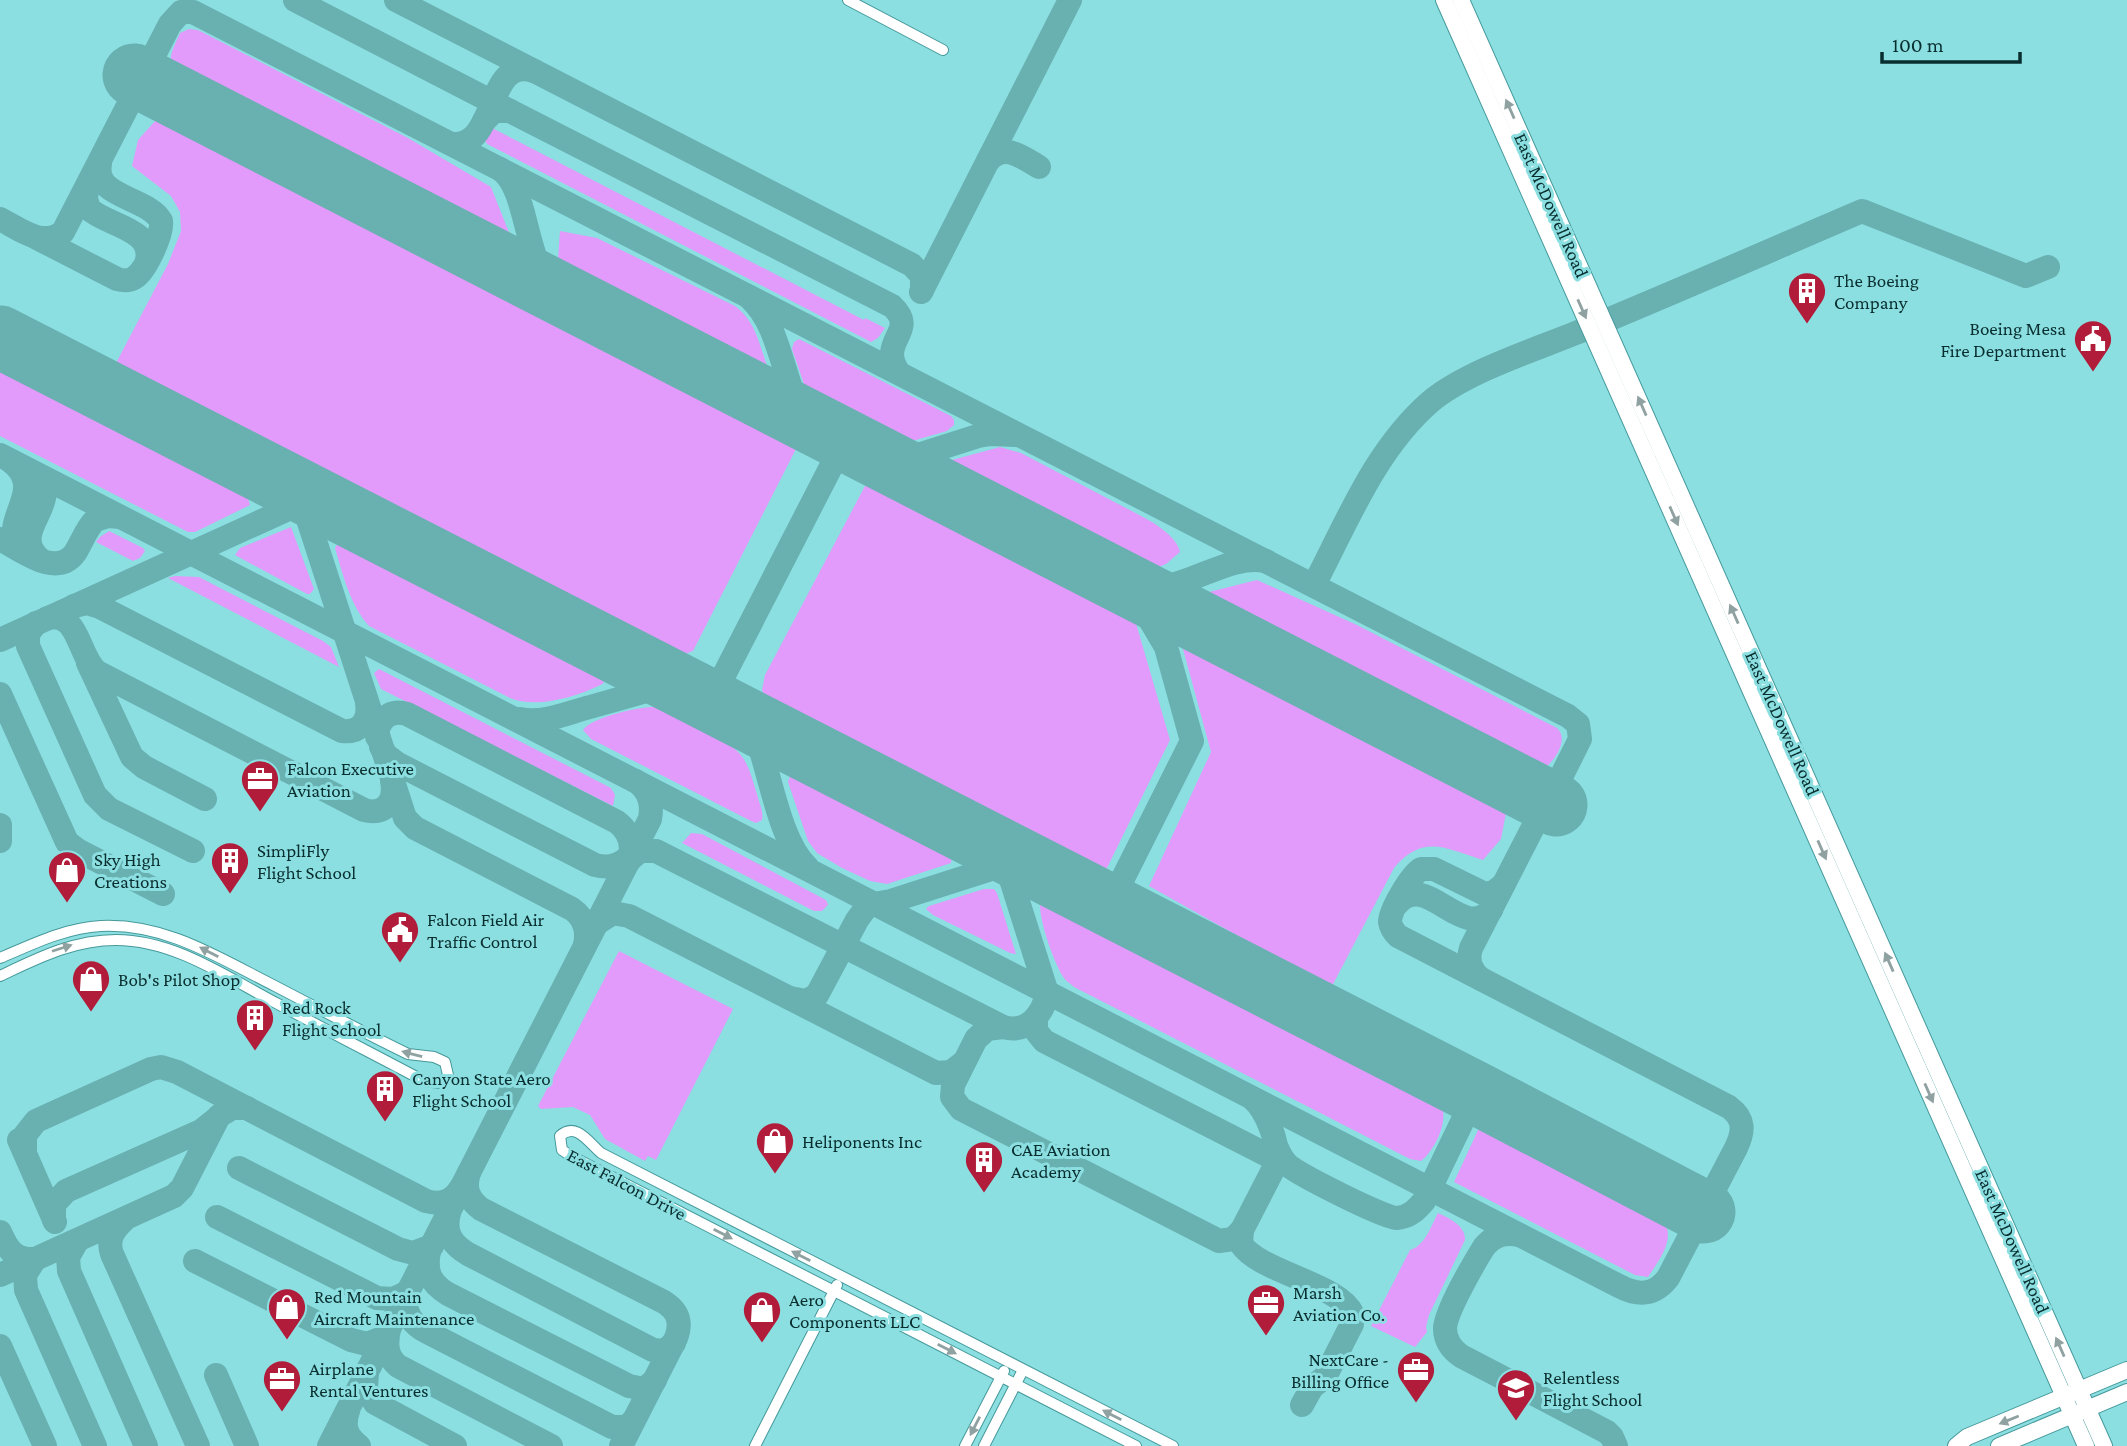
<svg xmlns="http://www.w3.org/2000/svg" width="2127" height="1446" font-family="'Crimson Pro',serif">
  <rect width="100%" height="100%" fill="#8cdfe1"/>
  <g fill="#e29bfa">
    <path d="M189 29 198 30 408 138 491 187 514 245 175 71C165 60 175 45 180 33Z"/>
    <polygon points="156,120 184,126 789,437 796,449 693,651 685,654 675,654 115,365 168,264 181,231 180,212 171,196 132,166 138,140"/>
    <polygon points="490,127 864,320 865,318 885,328 878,338 871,342 487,144 485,141"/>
    <path d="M560 231 597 238 735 306C755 321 759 342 767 366L766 371H760L566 272 558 259Z"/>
    <polygon points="799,339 951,416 954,420 954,425 947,431 902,444 811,397 807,393 792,349 794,342"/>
    <polygon points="0,369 247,495 250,505 195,532 188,532 0,436"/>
    <path d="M1000 447 1021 453 1145 518C1158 525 1177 538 1180 552L1166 564 1149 571 948 467V462L952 460Z"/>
    <polygon points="873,483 886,486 998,546 1133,613 1170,740 1106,870 768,703 762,690 765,675 865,486"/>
    <polygon points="291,527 314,589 310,594 307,594 235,555 240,548"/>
    <polygon points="109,531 143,548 145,551 140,558 133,561 96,542 100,537"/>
    <path d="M339 542 601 676 604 683C579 697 535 709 510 698L369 626C350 605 343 575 335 548Z"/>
    <polygon points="175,576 199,577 323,641 331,647 339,667 168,578"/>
    <path d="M1257 580 1357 625 1557 728C1569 739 1556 759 1545 768L1534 769 1197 595Z"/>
    <path d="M1180 638 1484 793 1506 813 1501 839 1483 860C1446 849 1424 833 1394 868L1331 988 1149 886 1211 752Z"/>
    <polygon points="379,669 611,788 615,795 613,806 381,689 374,673"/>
    <path d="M654 707C676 712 731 739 743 758 750 768 753 782 757 794 759 803 764 812 762 820L756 823 751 821 591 739 583 730C592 717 638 707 654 707Z"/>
    <polygon points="790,776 949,854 952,856 951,863 887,884 870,881 842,868 817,853 808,841 788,782"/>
    <polygon points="691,833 702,834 826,900 828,905 822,911 814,911 682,843"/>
    <polygon points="984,889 994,889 997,893 1016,954 1010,953 933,915 926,909 929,906"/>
    <path d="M1040 903 1438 1106 1443 1111C1446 1127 1433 1152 1421 1161L1410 1159 1074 987C1070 983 1065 981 1062 975 1053 960 1039 920 1040 903Z"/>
    <polygon points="619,951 733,1009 656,1160 648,1156 645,1161 605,1139 590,1115 573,1107 541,1109 538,1106"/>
    <path d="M1479 1128 1664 1222C1676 1239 1658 1262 1648 1277L1635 1275 1454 1182Z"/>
    <path d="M1438 1213C1449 1218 1466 1226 1465 1240L1429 1315 1426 1327 1427 1332 1415 1347 1371 1326 1410 1250C1425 1246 1431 1226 1438 1213Z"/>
  </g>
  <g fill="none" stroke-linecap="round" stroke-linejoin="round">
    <g stroke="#69b0b1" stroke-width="24">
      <polyline points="295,0 510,111"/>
      <polyline points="396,0 912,265 922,276 922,290"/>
      <path d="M484 121 494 111H510L892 306C920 332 876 340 899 373"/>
      <path d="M453 144C498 147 486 55 534 71"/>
      <path d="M988 161C1004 142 1022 157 1039 167"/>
      <path d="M500 169C531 191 522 267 560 295"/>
      <path d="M87 189 86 199 89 209C106 225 154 229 147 260"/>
      <path d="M0 219C20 229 42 248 63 232L170 24 181 12H193L1568 716 1578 724 1580 739 1549 801"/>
      <path d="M37 238 117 279C124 281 129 281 134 278 146 271 163 233 161 221 148 197 93 198 100 164"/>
      <polyline points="921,292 1070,0"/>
      <path d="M750 298C782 327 782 384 806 420"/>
      <polyline points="819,427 833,444 834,461"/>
      <path d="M0 455 1619 1286C1638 1296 1654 1296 1668 1278L1736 1148C1744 1131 1745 1119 1729 1107L1481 979C1471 971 1467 961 1471 948L1547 800"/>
      <path d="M9 460C49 489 0 517 18 548"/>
      <polyline points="890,464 978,436 991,434 1015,435"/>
      <path d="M31 472C72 500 4 530 41 560"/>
      <path d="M279 481 300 498 305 510 405 818 415 828 572 909C585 918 588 931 585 945"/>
      <path d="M0 539C20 549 56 579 75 553 82 542 86 529 95 520L108 516 120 517"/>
      <path d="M1314 585C1347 522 1375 450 1430 402 1468 370 1541 348 1588 328 1680 290 1771 250 1862 211L2026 276 2048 267"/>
      <path d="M1130 586C1177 600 1224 552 1266 561"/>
      <path d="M74 606 87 603 100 607 342 731C360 733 370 721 367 703"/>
      <path d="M48 618C79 611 78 656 97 672L364 810C385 816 396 801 392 781"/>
      <polyline points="36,623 28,634 28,646 95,795 109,809 193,851"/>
      <polyline points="0,640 297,505 315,503 331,508"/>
      <polyline points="88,663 132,757 144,767 205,799"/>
      <path d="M724 675C717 711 734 702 749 722 753 727 755 736 758 742 771 778 780 841 807 867"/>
      <polyline points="0,694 67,842 79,851 163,894"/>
      <path d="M520 719C544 724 567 713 590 707 615 700 639 693 664 686 690 679 701 701 724 675L834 461C848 451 857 451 873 455"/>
      <path d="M377 737C378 719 390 709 407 714L617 822C630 832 634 845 629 861"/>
      <path d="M381 747 386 755 398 764 595 865C610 869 622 865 632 853"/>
      <polyline points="0,825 0,841"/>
      <path d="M628 861 640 851H656L1003 1027C1027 1034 1043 1015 1047 993L1002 851"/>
      <path d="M1398 903C1427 871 1462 942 1491 910"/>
      <polyline points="1109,906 1192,741 1166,647 1130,586"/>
      <polyline points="597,923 613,913 629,916 936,1073 951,1072 964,1062"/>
      <path d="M1481 979 1398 936C1394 932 1391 928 1390 922 1390 910 1411 875 1421 869H1434L1485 894 1494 892 1503 885"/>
      <polyline points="790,998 806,1001 817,995 857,920 868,905 891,901 1019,860"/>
      <polyline points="1036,1018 1036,1031 1044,1041 1277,1160"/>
      <polyline points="1003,1027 987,1029 976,1039 953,1085 952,1097 961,1109 1219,1241 1233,1239 1242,1230"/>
      <path d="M1252 1098C1267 1111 1280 1145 1276 1164L1242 1230 1241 1244C1259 1272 1339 1284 1352 1313V1324L1325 1377 1312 1387 1302 1405"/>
      <polyline points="19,1140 55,1222"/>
      <path d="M1277 1148C1280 1155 1283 1161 1289 1166 1302 1176 1384 1218 1397 1218 1410 1217 1417 1209 1424 1201L1476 1093"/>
      <path d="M25 1152V1135L36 1121 151 1069 161 1067 177 1072 426 1201C440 1205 452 1202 460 1189"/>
      <polyline points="239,1168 398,1249 413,1253 432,1246"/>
      <path d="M469 1173C464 1188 468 1199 481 1209L664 1302C678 1311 682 1322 676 1338L621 1446"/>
      <path d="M449 1213C444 1232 451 1244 468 1254L653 1350 664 1351 674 1343"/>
      <polyline points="217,1217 377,1298 393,1299 408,1292"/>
      <polyline points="54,1220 54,1204 66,1191 201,1131 216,1119"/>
      <path d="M124 1220C113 1230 107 1240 112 1254L198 1446"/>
      <path d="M0 1232C8 1250 14 1260 35 1259"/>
      <path d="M1519 1235C1505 1232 1494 1235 1484 1247 1474 1263 1446 1311 1445 1328 1445 1340 1451 1349 1461 1356L1607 1432 1612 1437 1616 1446"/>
      <polyline points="77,1241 68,1257 69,1271 146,1446"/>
      <path d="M429 1251C425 1272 430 1283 448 1294L629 1386 644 1389 655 1380"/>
      <polyline points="35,1259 25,1275 26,1290 95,1446"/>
      <polyline points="195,1261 351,1340 367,1344 385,1337"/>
      <polyline points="0,1275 174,1196 182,1188 219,1116 232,1108 247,1108"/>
      <path d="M406 1296C404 1313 412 1324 427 1332L612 1427H626L633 1421"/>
      <path d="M389 1329C386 1344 386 1356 398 1366L551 1446"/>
      <polyline points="0,1346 45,1446"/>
      <polyline points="367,1372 366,1389 375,1403 455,1446"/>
      <polyline points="216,1375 247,1446"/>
      <path d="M348 1411C343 1426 346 1436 359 1446"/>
      <path d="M329 1446 650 819C653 803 649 791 636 781"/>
    </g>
    <g stroke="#69b0b1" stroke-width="63">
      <polyline points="134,75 1556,805"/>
      <polyline points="0,337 1476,1093 1704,1212"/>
    </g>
    <g stroke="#45999b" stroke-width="12">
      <g id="minor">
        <polyline points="848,0 943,50"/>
        <path d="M0 958C33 944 65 928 101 926 166 923 219 958 275 986 319 1009 363 1032 408 1054L434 1057 445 1062 448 1075 441 1083 424 1081C375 1055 326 1030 278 1004 228 978 175 940 116 940 73 940 38 958 0 976"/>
        <polyline points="755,1446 837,1285"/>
        <polyline points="965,1446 1004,1371"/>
        <polyline points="984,1446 1023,1370"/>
        <path d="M1136 1446 571 1156 562 1150 560 1136C576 1121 589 1143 601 1153L1173 1446"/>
      </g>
    </g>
    <g stroke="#45999b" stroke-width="18">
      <g id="secondary">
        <polyline points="1444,0 2086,1446"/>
        <polyline points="1461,0 2104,1446"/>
        <polyline points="1956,1446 1967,1437 2127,1370"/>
        <polyline points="1999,1446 2127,1392"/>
      </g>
    </g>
    <use href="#minor" stroke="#fff" stroke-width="10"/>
    <use href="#secondary" stroke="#fff" stroke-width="16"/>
  </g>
  <defs><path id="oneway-solid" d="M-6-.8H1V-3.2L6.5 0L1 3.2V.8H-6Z" transform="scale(1.75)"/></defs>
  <g fill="#90a1a1">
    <use href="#oneway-solid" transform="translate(1510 109) rotate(-114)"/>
    <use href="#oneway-solid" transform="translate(1582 309) rotate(66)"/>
    <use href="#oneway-solid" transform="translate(1642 406) rotate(-114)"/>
    <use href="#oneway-solid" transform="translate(1674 516) rotate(66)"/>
    <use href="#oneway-solid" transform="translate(1734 614) rotate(-114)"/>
    <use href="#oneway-solid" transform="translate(1822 850) rotate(66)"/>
    <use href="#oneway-solid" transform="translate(62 948) rotate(-18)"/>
    <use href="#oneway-solid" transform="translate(209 952) rotate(-153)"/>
    <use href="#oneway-solid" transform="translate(1889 962) rotate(-114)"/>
    <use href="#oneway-solid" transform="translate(412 1054) rotate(-165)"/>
    <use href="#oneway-solid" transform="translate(1929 1093) rotate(66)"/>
    <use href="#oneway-solid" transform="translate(723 1234) rotate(27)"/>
    <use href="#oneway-solid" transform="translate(801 1256) rotate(-153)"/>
    <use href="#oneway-solid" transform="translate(2060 1347) rotate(-114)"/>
    <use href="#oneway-solid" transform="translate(947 1349) rotate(27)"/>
    <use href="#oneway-solid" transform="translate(1112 1415) rotate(-153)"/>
    <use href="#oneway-solid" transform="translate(2009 1420) rotate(158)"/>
    <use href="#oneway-solid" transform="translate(975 1426) rotate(117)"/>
  </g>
  <defs>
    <g id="building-pin" transform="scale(2.0125)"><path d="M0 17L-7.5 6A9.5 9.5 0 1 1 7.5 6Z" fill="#b01c39" stroke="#8cdfe1"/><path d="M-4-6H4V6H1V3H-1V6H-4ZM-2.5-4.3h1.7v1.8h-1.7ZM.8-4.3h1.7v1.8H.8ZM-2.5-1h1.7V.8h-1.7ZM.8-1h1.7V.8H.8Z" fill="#fff"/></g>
    <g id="civic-pin" transform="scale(2.0125)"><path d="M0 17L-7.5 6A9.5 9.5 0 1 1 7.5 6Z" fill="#b01c39" stroke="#8cdfe1"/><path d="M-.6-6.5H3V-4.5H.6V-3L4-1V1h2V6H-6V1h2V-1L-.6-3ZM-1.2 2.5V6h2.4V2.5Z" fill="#fff"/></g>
    <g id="office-pin" transform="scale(2.0125)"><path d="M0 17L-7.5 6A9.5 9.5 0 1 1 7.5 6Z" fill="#b01c39" stroke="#8cdfe1"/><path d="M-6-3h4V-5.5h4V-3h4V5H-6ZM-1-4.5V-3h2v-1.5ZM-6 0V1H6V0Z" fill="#fff"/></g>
    <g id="shop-pin" transform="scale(2.0125)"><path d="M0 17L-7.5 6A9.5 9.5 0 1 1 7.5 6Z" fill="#b01c39" stroke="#8cdfe1"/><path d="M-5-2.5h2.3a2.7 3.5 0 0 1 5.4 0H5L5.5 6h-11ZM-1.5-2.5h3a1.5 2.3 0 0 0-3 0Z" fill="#fff"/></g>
    <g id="school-pin" transform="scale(2.0125)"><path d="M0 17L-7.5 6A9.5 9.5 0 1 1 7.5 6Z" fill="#b01c39" stroke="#8cdfe1"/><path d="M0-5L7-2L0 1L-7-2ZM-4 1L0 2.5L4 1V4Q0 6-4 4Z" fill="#fff"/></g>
  </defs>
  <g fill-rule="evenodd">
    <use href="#building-pin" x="1807" y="291"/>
    <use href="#civic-pin" x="2093" y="339"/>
    <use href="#office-pin" x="260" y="779"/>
    <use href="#building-pin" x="230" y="861"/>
    <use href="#shop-pin" x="67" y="870"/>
    <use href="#civic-pin" x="400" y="930"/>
    <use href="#shop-pin" x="91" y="979"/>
    <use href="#building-pin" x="255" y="1018"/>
    <use href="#building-pin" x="385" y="1089"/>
    <use href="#shop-pin" x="775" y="1141"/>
    <use href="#building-pin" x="984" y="1160"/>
    <use href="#office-pin" x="1266" y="1303"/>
    <use href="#shop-pin" x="287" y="1307"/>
    <use href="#shop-pin" x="762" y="1310"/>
    <use href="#office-pin" x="1416" y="1370"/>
    <use href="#office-pin" x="282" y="1379"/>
    <use href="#school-pin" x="1516" y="1388"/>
  </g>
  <g text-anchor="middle" stroke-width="6" stroke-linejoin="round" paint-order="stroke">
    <g font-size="19" fill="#092e2f" stroke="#8cdfe1">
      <text transform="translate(1552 205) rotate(66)" y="7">East McDowell Road</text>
      <text transform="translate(1783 723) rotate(66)" y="7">East McDowell Road</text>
      <text transform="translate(627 1184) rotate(28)" y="7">East Falcon Drive</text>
      <text transform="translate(2013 1241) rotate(66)" y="7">East McDowell Road</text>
    </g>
    <g font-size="19" fill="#092e2f" stroke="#8cdfe1" text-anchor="start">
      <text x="1834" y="287">The Boeing<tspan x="1834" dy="22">Company</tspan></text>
      <text x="2066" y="335" text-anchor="end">Boeing Mesa<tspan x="2066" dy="22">Fire Department</tspan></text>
      <text x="287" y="775">Falcon Executive<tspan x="287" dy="22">Aviation</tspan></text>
      <text x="257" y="857">SimpliFly<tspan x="257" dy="22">Flight School</tspan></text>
      <text x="94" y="866">Sky High<tspan x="94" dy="22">Creations</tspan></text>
      <text x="427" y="926">Falcon Field Air<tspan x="427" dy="22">Traffic Control</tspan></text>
      <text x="118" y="986">Bob's Pilot Shop</text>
      <text x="282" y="1014">Red Rock<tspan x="282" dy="22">Flight School</tspan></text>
      <text x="412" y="1085">Canyon State Aero<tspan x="412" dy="22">Flight School</tspan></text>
      <text x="802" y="1148">Heliponents Inc</text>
      <text x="1011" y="1156">CAE Aviation<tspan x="1011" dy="22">Academy</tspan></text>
      <text x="1293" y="1299">Marsh<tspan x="1293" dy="22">Aviation Co.</tspan></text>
      <text x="314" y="1303">Red Mountain<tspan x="314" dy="22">Aircraft Maintenance</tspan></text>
      <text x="789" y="1306">Aero<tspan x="789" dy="22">Components LLC</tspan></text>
      <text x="1389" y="1366" text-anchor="end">NextCare -<tspan x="1389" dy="22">Billing Office</tspan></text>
      <text x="309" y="1375">Airplane<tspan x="309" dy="22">Rental Ventures</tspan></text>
      <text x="1543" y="1384">Relentless<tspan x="1543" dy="22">Flight School</tspan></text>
    </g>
  </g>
  <path d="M1882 52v10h138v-10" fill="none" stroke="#092e2f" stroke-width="3.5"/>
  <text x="1892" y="52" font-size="21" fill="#092e2f" stroke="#8cdfe1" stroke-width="5" paint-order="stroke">100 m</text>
</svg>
